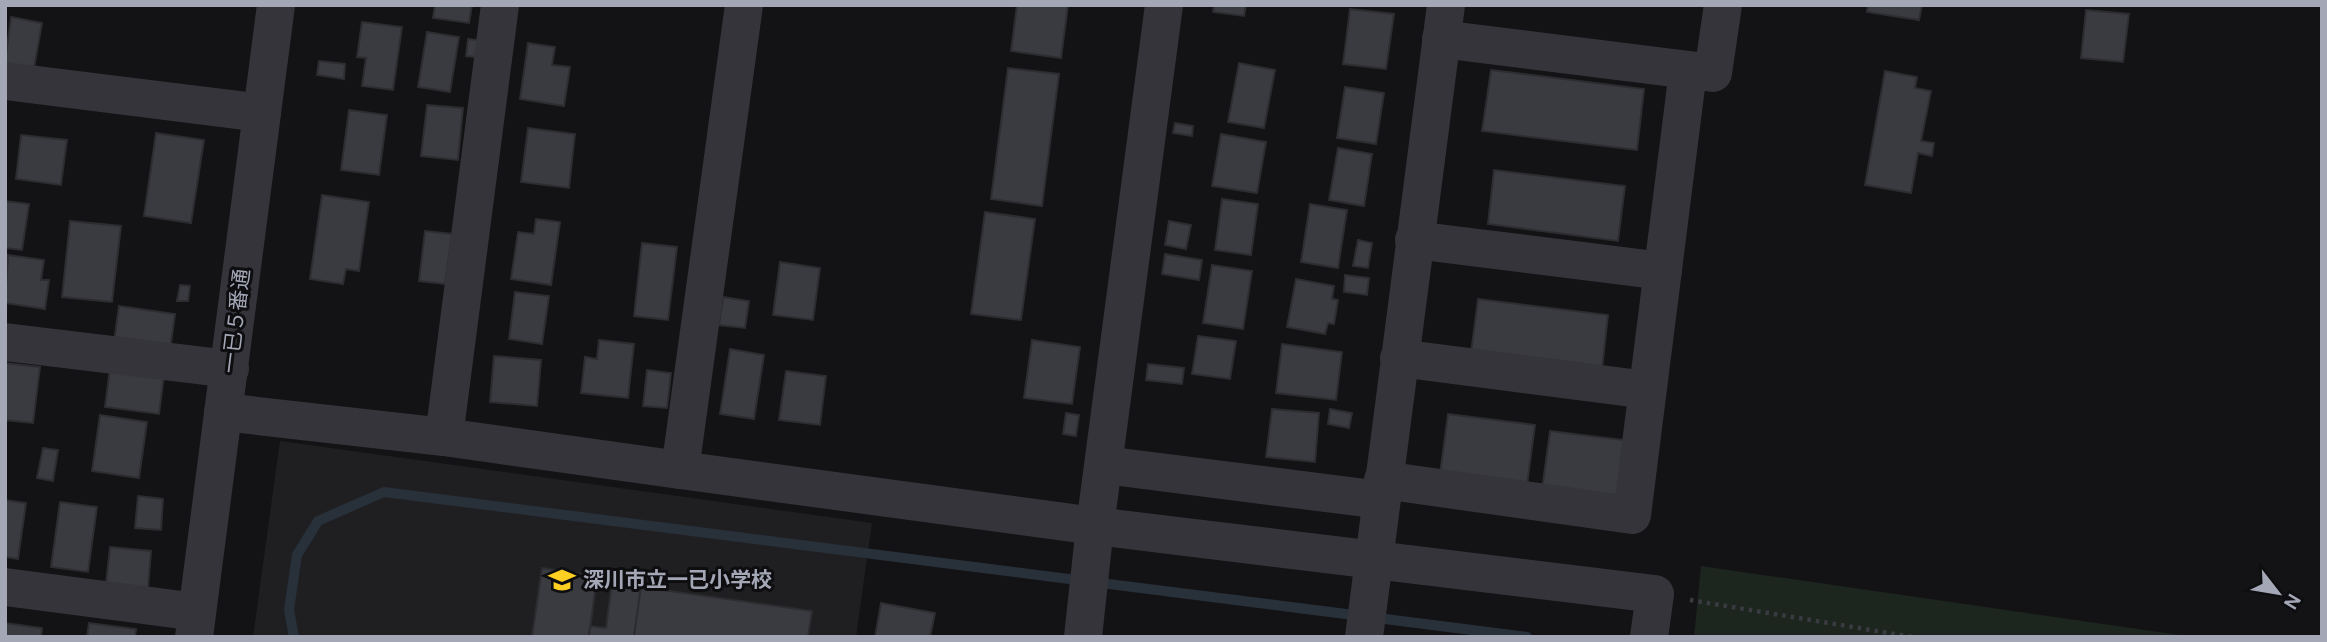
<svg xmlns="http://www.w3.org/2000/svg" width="2327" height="642" font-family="'DM Sans','Noto Sans JP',sans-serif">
  <rect width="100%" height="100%" fill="#131315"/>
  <polygon fill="#1f1f22" points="280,441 872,523 856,637 253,637"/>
  <polygon fill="#1d251f" points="1701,566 2194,637 1694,637"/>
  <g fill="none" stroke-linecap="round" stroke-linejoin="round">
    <polyline stroke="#28303a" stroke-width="10" points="294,637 289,610 297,555 318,521 384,492 1527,637"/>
  </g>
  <g fill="#3a3b40" stroke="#2d2d31" stroke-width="2">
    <polygon points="435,5 472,5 469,23 433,18"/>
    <polygon points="1017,5 1068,5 1061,58 1011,51"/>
    <polygon points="1214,5 1246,5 1244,16 1213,12"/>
    <polygon points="1868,5 1922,5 1919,20 1867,12"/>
    <polygon points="1350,9 1394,14 1386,69 1343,64"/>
    <polygon points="2086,10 2129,14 2123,62 2081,58"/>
    <polygon points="11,17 42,23 34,68 5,63"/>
    <polygon points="362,22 402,27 393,90 362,86 366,58 357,57"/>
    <polygon points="427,32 459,37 450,92 418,87"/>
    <polygon points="468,39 485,41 483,58 466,56"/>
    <polygon points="528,43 555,47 552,65 570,67 564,106 520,99"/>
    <polygon points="319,61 345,64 344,79 317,75"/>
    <polygon points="1239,63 1275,70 1264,128 1228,122"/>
    <polygon points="1008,68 1059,74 1042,206 991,199"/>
    <polygon points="1491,70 1644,89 1637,150 1482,131"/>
    <polygon points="1885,71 1917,77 1915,88 1931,91 1921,141 1934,143 1932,156 1918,153 1911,193 1865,185"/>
    <polygon points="1345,87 1384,93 1376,144 1337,138"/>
    <polygon points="427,105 463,108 458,160 421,156"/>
    <polygon points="349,110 387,115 379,175 341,170"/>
    <polygon points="1175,123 1193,126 1192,136 1173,133"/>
    <polygon points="528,128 575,134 569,188 521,182"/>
    <polygon points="156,133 204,140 191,223 144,216"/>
    <polygon points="1221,134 1266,142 1257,193 1212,186"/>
    <polygon points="21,135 67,140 61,185 16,179"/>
    <polygon points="1338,148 1372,154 1364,206 1329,200"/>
    <polygon points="1494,170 1625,186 1618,241 1488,224"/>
    <polygon points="322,195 369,202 359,271 346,269 343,284 310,279"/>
    <polygon points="1222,199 1258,204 1251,255 1215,250"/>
    <polygon points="5,201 29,204 22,250 5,248"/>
    <polygon points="1310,204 1347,210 1338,268 1301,262"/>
    <polygon points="985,212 1035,219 1021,320 971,314"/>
    <polygon points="536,219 560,222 551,285 511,279 518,232 534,234"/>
    <polygon points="70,221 121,226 112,302 62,297"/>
    <polygon points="1169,221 1191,225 1186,249 1165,245"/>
    <polygon points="425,231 452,234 445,284 419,281"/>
    <polygon points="1358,240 1372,243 1368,268 1353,266"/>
    <polygon points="642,243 677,247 668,320 634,316"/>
    <polygon points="1165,254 1202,260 1199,280 1162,274"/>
    <polygon points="8,255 44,260 41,280 49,280 45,309 5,303"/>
    <polygon points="780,262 820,268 813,320 773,315"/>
    <polygon points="1212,265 1252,271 1243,329 1203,323"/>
    <polygon points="1345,275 1369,278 1367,295 1344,292"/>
    <polygon points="1296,279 1334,286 1332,299 1338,300 1334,324 1328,323 1325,334 1287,327"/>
    <polygon points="180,285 190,286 188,301 177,301"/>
    <polygon points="515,292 549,296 542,344 509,339"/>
    <polygon points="723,297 749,301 745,328 719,325"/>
    <polygon points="1478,299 1608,315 1602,369 1471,353"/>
    <polygon points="119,306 175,314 170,350 114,342"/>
    <polygon points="1198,336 1236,341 1230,379 1192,374"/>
    <polygon points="599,340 634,344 628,398 581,393 585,357 597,359"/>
    <polygon points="1032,340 1080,347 1072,404 1024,398"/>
    <polygon points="1282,344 1342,352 1336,400 1276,393"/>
    <polygon points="730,349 764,355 754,419 720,414"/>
    <polygon points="494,356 541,360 537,406 490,402"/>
    <polygon points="5,363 40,367 33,423 5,420"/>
    <polygon points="1148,364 1184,368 1182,384 1146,380"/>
    <polygon points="110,368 164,375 159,414 105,407"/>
    <polygon points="647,370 671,373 667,408 643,406"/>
    <polygon points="786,371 826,376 820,425 779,420"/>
    <polygon points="1272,409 1319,413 1315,462 1266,457"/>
    <polygon points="1330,409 1352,413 1349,428 1328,424"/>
    <polygon points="1066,413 1079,415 1076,436 1063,434"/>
    <polygon points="1448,414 1535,425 1527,485 1440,474"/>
    <polygon points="100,415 147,422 139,478 92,471"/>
    <polygon points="1550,431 1632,441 1623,500 1542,490"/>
    <polygon points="43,448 58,450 53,481 37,478"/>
    <polygon points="138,496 163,499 161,530 135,528"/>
    <polygon points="5,500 26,503 18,559 5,557"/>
    <polygon points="60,502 97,507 88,572 51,567"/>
    <polygon points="110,547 151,551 148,588 106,584"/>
    <polygon points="542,568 597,576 589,637 532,637"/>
    <polygon points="612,583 641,587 634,637 589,637 590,626 606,628"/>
    <polygon points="641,587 812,611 808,637 634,637"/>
    <polygon points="881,603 935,613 930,637 875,637"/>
    <polygon points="5,623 42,628 41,637 5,637"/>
    <polygon points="89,623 136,629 135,637 87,637"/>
  </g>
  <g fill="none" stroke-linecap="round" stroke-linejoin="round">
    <polyline stroke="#3a3b41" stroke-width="4.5" stroke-dasharray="3.5 5" stroke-linecap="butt" points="1690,600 1913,637"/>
    <g stroke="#34343a" stroke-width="38">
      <polyline points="1441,39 1713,73 1723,5"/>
      <polyline points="5,81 262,113"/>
      <polyline points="1414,240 1663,271"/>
      <polyline points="5,342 230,369"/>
      <polyline points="1399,358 1647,390"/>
      <polyline points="223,412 444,437 680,470 744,5"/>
      <polyline points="444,437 500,5"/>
      <polyline points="1104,465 1381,500"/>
      <polyline points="680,470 1095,526 1655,594 1649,637"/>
      <polyline points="1383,480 1632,515 1688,71"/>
      <polyline points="5,587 197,612"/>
      <polyline points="194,637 276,5"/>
      <polyline points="1083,637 1095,526 1164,5"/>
      <polyline points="1364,637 1446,5"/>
    </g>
  </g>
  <defs>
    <g id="school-bare" transform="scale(2.1)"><path d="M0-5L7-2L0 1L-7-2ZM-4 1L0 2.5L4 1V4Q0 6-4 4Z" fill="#ffd021" stroke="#0e0e10" stroke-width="2.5" paint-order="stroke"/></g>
  </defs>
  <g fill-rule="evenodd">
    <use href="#school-bare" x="562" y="580"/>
  </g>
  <g text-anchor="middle" stroke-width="6" stroke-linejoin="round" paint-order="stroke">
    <g font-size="21" fill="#a4a7b6" stroke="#0e0e10">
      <text transform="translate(236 321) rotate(-83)" y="7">一已５番通</text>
    </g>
    <g font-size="21" font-weight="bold" fill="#a4a7b6" stroke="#0e0e10" text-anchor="start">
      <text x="583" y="587">深川市立一已小学校</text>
    </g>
  </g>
  <rect width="2327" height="642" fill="none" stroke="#a4a7b6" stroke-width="14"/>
  <g transform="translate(2278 593) rotate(121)" stroke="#0e0e10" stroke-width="5" paint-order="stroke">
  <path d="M0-5L12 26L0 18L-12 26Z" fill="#a4a7b6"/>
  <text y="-10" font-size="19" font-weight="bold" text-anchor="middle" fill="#a4a7b6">N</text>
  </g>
</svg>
